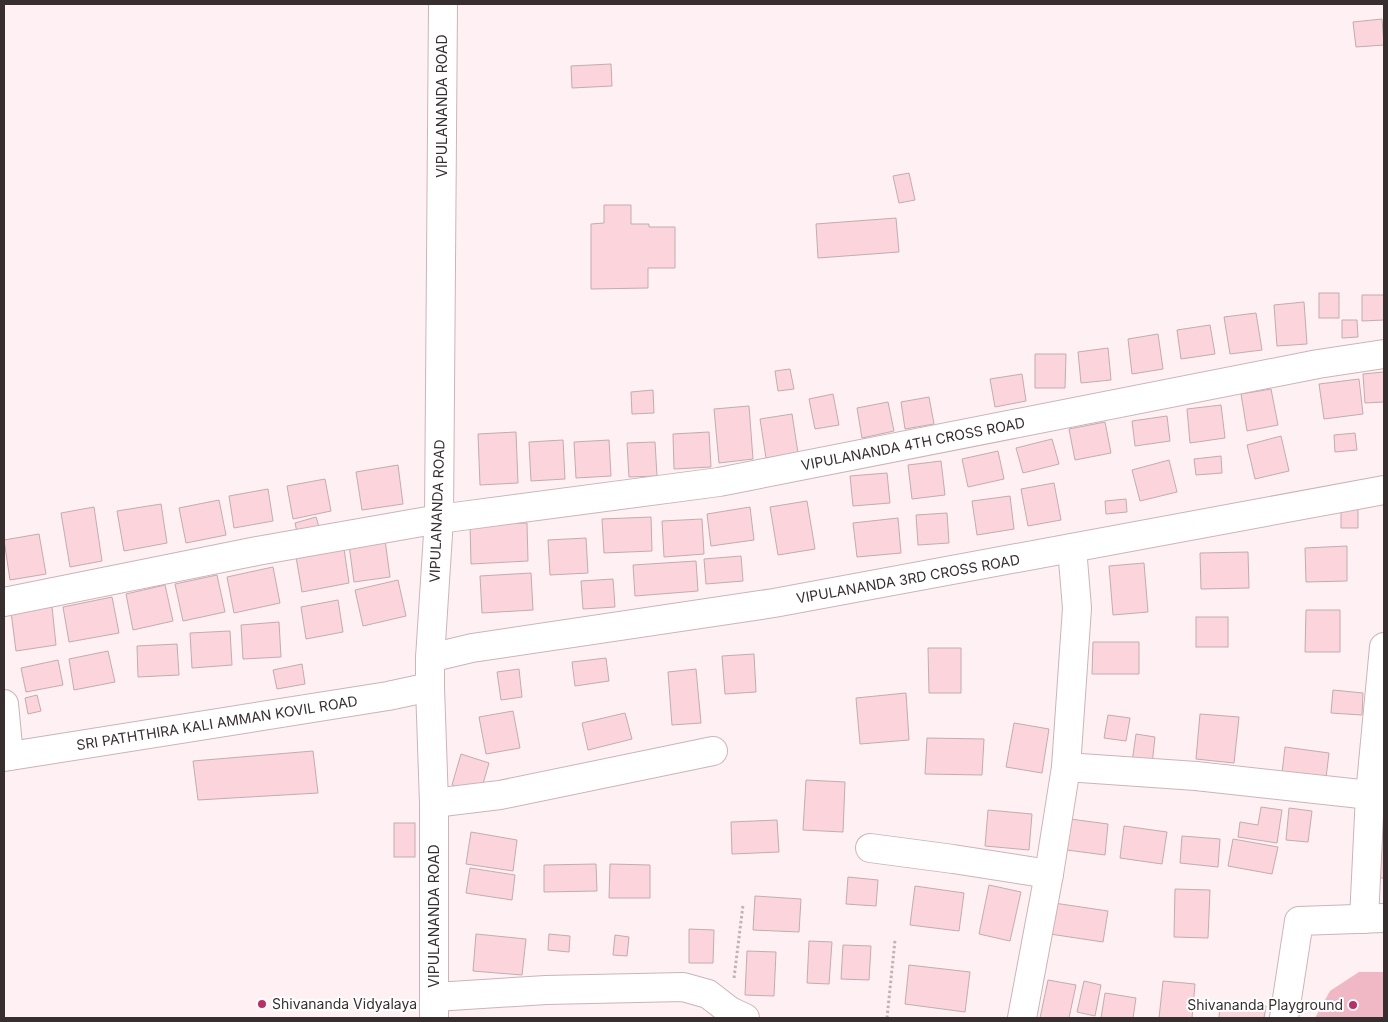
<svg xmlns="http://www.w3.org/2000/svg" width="1388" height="1022" font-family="Inter,sans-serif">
  <rect width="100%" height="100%" fill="#fff0f3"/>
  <polygon fill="#f0b7c4" points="1359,972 1384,972 1384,1018 1315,1018 1330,991"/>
  <g fill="#fbd4dc" stroke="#c3acb0">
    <polygon points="1382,19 1384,45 1356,47 1353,22"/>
    <polygon points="611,64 612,86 572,88 571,66"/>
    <polygon points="909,173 915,200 899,203 893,176"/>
    <polygon points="604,205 631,205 631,224 649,224 649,227 675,227 675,268 648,268 648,288 591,289 591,224 604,223"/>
    <polygon points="896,218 899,252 818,258 816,224"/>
    <rect x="1319" y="293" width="20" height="25"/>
    <polygon points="1362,295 1384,295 1384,320 1362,321"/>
    <polygon points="1304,302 1307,344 1277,346 1274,305"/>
    <polygon points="1256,313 1262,350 1230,354 1224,317"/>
    <polygon points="1342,320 1357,320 1358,337 1342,338"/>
    <polygon points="1210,325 1215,354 1181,359 1177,330"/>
    <polygon points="1158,334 1163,369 1132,374 1128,339"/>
    <polygon points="1108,348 1111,380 1081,383 1078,352"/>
    <polygon points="1035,354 1066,354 1065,388 1035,388"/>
    <polygon points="790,369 794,389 778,391 775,371"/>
    <polygon points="1384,372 1384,402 1365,403 1363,374"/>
    <polygon points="1022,374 1026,401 995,407 990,379"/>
    <polygon points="1359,379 1363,414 1324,419 1319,384"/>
    <polygon points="1271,389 1278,425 1247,431 1241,394"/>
    <polygon points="653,390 654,413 632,414 631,392"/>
    <polygon points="833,394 839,425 815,429 809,399"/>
    <polygon points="929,397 934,424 905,429 901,402"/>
    <polygon points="888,402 894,431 862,438 857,408"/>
    <polygon points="1221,405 1225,438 1190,443 1187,409"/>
    <polygon points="749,406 753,459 719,463 714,409"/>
    <polygon points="792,414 798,453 766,458 760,419"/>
    <polygon points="1167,416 1170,441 1135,446 1132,421"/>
    <polygon points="1105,422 1111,453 1075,460 1069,429"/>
    <polygon points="516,432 518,483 480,485 478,434"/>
    <polygon points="709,432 711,467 674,469 673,434"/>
    <polygon points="1355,433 1357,450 1335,452 1334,435"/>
    <polygon points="1281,436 1289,471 1255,479 1247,445"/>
    <polygon points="1052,439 1059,464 1023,473 1016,448"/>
    <polygon points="563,440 565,479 531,481 529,442"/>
    <polygon points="609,440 611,476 576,478 574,442"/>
    <polygon points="655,442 657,476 629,477 627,443"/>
    <polygon points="998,451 1004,479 968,487 962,459"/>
    <polygon points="1221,456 1222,473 1196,475 1194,459"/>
    <polygon points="1169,460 1177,492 1140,501 1132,470"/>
    <polygon points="941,461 945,495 912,499 908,465"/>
    <polygon points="398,465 403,504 362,510 356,472"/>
    <polygon points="887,473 890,503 853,506 850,476"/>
    <polygon points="325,479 331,511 293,519 287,486"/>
    <polygon points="1054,483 1061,520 1028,526 1021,489"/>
    <polygon points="268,489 273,521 234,528 229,496"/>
    <polygon points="1010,496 1014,529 977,535 972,501"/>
    <polygon points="1126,499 1127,512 1106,514 1105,501"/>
    <polygon points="219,500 226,535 186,543 179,508"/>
    <polygon points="807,501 815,549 778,555 770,507"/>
    <polygon points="161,504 167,543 124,551 117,511"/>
    <polygon points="94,507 102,561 70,567 61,513"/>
    <polygon points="750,507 754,540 711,546 707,514"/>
    <polygon points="1358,508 1358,528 1341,528 1341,509"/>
    <polygon points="947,513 949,543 918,545 916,515"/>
    <polygon points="316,517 319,527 297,532 295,523"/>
    <polygon points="651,517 652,551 604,553 602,519"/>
    <polygon points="898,518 901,553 857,557 853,523"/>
    <polygon points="702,519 704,554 664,557 662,521"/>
    <polygon points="527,523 528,561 471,564 470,525"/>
    <polygon points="39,534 46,574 10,580 4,540"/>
    <polygon points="586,538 588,573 550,575 548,540"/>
    <polygon points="385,540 390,577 354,582 349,545"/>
    <polygon points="343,542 349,583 302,592 295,551"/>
    <polygon points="1347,546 1347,581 1306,582 1305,548"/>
    <polygon points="1248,552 1249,588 1201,589 1200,553"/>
    <polygon points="741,556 743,581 706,584 704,559"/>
    <polygon points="696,561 698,591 635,596 633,565"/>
    <polygon points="1144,563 1148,612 1113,615 1109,566"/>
    <polygon points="273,567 280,603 234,613 227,577"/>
    <polygon points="531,573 533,610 482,613 480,576"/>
    <polygon points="217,575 225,612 183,621 175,584"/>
    <polygon points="613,579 615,607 583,609 581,581"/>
    <polygon points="398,580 406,616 363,626 355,590"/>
    <polygon points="165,585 173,621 133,630 126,594"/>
    <polygon points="112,597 119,633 69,642 63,607"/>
    <polygon points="338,600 343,632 306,639 301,607"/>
    <polygon points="52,607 56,645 16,651 11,612"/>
    <polygon points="1306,610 1340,610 1340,652 1305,652"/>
    <rect x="1196" y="617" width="32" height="30"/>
    <polygon points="279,622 281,657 243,659 241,625"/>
    <polygon points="230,631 232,665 192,668 190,633"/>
    <polygon points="1093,642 1139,642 1139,674 1092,674"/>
    <polygon points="177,644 179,675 138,677 137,646"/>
    <polygon points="928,648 961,648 961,693 929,693"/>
    <polygon points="108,651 115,682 74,690 69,659"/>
    <polygon points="754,654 756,692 725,694 722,656"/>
    <polygon points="606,658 609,681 575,686 572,662"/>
    <polygon points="58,660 63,685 26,692 21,668"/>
    <polygon points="302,664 305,684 277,689 273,670"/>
    <polygon points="519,669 522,697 501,700 497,672"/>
    <polygon points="696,669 701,723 672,725 668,672"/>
    <polygon points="1333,690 1363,693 1362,715 1331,713"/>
    <polygon points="906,693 909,740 860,744 856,698"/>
    <polygon points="37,695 41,711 28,714 25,698"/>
    <polygon points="513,711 520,748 486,754 479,717"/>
    <polygon points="625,713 632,739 588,750 582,723"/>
    <polygon points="1200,714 1239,717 1234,763 1196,759"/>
    <polygon points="1108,715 1130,718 1126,741 1104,738"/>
    <polygon points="1014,723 1049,729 1042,773 1006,767"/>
    <polygon points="1136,734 1155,737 1152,764 1132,762"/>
    <polygon points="927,738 984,739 982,775 925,774"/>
    <polygon points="1285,747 1329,753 1326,778 1282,773"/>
    <polygon points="313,751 318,793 198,800 193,761"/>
    <polygon points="461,754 489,763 480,794 452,785"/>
    <polygon points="806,780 845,782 843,832 803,830"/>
    <polygon points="1261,807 1282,810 1277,843 1238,837 1240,822 1258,825"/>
    <polygon points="1289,808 1312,811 1308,842 1286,840"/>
    <polygon points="988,810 1032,814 1029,850 985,846"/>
    <polygon points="1070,819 1108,824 1105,855 1067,850"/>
    <polygon points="777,820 779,852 732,854 731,822"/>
    <rect x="394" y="823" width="21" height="34"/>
    <polygon points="1124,826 1167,832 1162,864 1120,858"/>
    <polygon points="1381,829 1384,829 1384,878 1379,878"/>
    <polygon points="471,832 517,840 513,871 466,864"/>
    <polygon points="1182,836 1220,839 1218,867 1180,863"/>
    <polygon points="1233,839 1278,847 1272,874 1228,866"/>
    <polygon points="596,864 597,891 544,892 544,865"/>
    <polygon points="610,864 650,865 650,898 609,898"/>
    <polygon points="470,868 515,875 512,900 466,893"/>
    <polygon points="848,877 878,880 876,906 846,904"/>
    <polygon points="989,885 1021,892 1010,941 979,934"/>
    <polygon points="915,886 964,893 959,931 910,925"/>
    <polygon points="1175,889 1210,890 1208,938 1174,937"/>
    <polygon points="755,896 801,899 799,932 753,930"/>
    <polygon points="1054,903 1108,911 1103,942 1050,934"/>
    <polygon points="689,929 714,930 713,963 689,963"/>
    <polygon points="476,934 526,939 522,975 473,971"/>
    <polygon points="549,934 570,936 569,952 548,950"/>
    <polygon points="615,935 629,937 627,956 613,955"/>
    <polygon points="809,941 832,942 829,984 807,983"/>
    <polygon points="843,945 871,946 869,980 841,979"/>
    <polygon points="747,951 776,952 774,996 745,995"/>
    <polygon points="909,965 970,972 965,1012 905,1004"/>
    <polygon points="1048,980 1076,985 1069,1018 1040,1018"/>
    <polygon points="1084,981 1101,985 1095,1016 1077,1012"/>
    <polygon points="1163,981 1195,984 1192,1018 1159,1018"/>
    <polygon points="1105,993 1136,998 1133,1018 1101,1018"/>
    <polygon points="1220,1001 1266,1006 1264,1018 1219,1018"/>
  </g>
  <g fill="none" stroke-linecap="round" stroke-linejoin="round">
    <g stroke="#ccb4b9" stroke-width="30">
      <g id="minor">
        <polyline points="4,602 257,551 439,519 719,482 1318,364 1384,354"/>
        <polyline points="430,658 472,648 774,603 1384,490"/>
        <polyline points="4,704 9,756"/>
        <polyline points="4,757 388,696 430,687"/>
        <polyline points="1066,767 1196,776 1370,795"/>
        <polyline points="434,803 500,795 713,751"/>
        <polyline points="870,848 953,859 1049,874"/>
        <polyline points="1364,919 1370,795 1384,647"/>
        <polyline points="435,997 546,990 683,987 708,994 730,1011 745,1018"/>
        <polyline points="434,1018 434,803 430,687 430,658 439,519 443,4"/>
        <polyline points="1022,1018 1049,874 1066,767 1077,608 1072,548"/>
        <polyline points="1284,1018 1299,921 1384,918"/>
      </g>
    </g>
    <g stroke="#c0b3b6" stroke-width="3" stroke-dasharray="2.5 2.5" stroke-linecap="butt">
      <polyline points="734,978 743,905"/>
      <polyline points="887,1018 895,940"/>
    </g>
    <use href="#minor" stroke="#fff" stroke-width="28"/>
  </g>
  <g fill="#bc2f62" stroke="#fff" stroke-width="2">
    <circle cx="262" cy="1004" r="5"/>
    <circle cx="1353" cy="1005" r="5"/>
  </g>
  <g text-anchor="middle" stroke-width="4" stroke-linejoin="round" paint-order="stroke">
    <g font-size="14" fill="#372e30" stroke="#fff">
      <text transform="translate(442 106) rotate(-90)" y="5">VIPULANANDA ROAD</text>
      <text transform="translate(913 444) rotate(-11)" y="5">VIPULANANDA 4TH CROSS ROAD</text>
      <text transform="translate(437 511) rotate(-88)" y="5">VIPULANANDA ROAD</text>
      <text transform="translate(908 579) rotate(-10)" y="5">VIPULANANDA 3RD CROSS ROAD</text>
      <text transform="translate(217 723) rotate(-9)" y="5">SRI PATHTHIRA KALI AMMAN KOVIL ROAD</text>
      <text transform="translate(434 916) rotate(-90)" y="5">VIPULANANDA ROAD</text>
    </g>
    <g font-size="14" fill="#372e30" stroke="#fff" text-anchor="start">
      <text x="272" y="1009">Shivananda Vidyalaya</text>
      <text x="1343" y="1010" text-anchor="end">Shivananda Playground</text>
    </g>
  </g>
  <rect width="1388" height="1022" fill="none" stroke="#372e30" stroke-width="10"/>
</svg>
